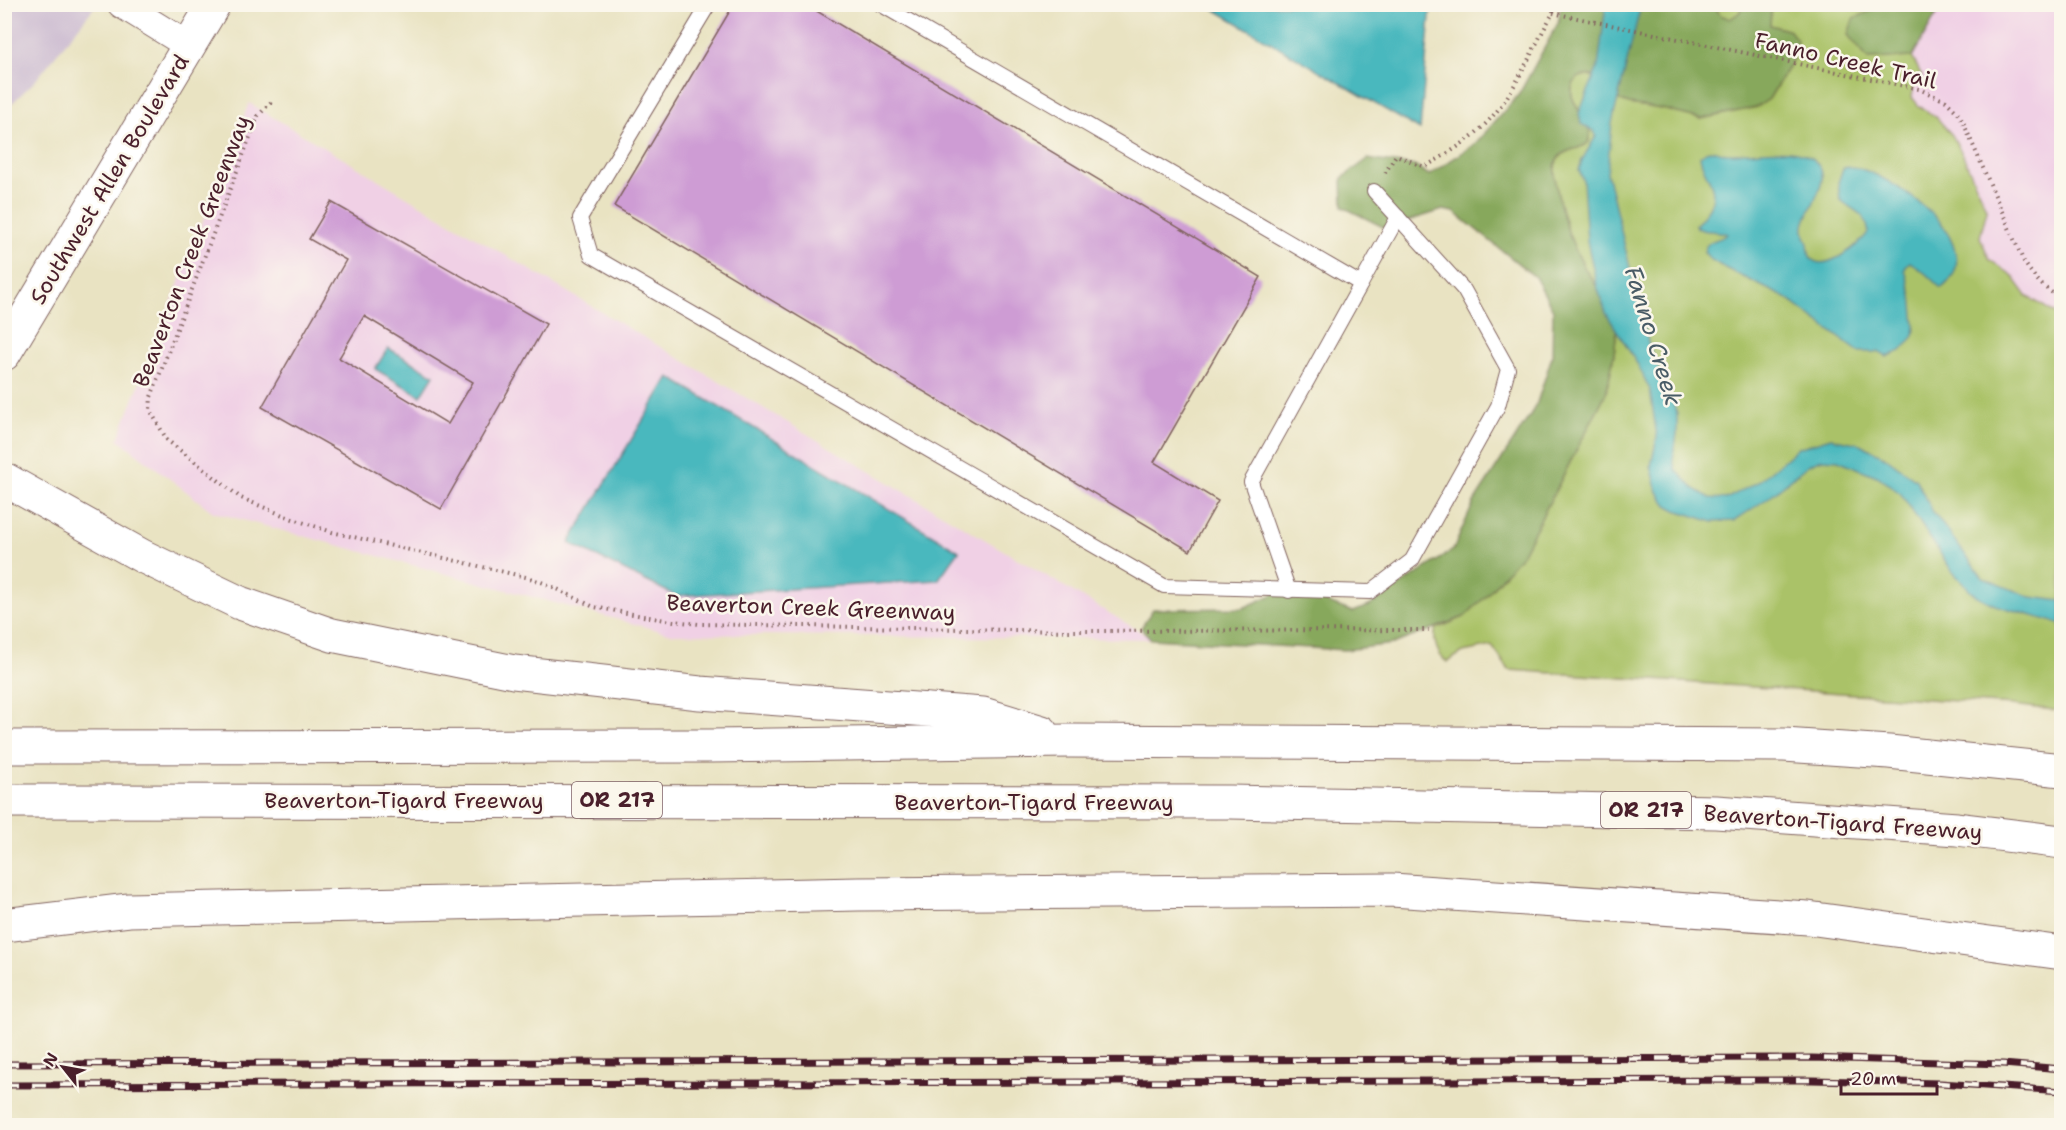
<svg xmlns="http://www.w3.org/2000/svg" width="2066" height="1130" font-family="'Shantell Sans',sans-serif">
  <rect width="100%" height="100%" fill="#fbf7ec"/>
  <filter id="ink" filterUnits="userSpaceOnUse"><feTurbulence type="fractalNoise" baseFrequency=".0167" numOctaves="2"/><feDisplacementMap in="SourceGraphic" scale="12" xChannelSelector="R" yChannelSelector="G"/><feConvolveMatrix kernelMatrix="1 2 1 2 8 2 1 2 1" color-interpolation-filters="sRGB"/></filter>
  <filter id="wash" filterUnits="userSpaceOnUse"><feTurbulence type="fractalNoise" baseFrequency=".008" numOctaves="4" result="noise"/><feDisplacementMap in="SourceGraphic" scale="24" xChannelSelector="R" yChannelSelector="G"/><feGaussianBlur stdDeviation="1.35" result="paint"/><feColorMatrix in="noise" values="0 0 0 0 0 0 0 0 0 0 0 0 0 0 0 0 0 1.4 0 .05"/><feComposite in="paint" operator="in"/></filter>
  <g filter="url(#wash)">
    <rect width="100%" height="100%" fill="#e9e3c2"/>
    <g fill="#f0d0e5">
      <polygon points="1942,5 2061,5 2061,317 2027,296 2011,275 1990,260 1980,237 1987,210 1963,155 1937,118 1918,105 1912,97 1916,80 1922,75 1912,57"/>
      <polygon points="249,103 1146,635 1151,639 672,634 213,512 118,439"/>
    </g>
    <polygon fill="#cebed2" points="5,4 96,5 35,81 5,110"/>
    <g fill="#aac267" stroke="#7a7049" stroke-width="1.5">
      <polygon points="1714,5 1743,5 1739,13 1730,19 1720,15"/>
      <path d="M1766 5H1883L1880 8 1868 59 1912 57 1922 76 1915 80 1912 97 1918 105 1937 118 1952 135 1963 155 1987 210 1980 237 1990 260 2012 275 2027 296 2061 317V711L2014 705 1509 670 1492 646 1463 652 1447 662C1438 656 1432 640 1436 629L1464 617 1483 599 1523 553 1606 393C1610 376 1618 338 1616 321 1614 308 1591 280 1584 267 1568 238 1559 208 1555 176 1551 138 1593 158 1590 133 1588 116 1560 97 1577 79 1581 75 1587 75 1594 76L1621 101 1629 104 1662 109 1701 119 1757 107 1769 99 1793 59 1790 31 1770 25 1771 10Z"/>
    </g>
    <g fill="#87a85c" stroke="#686444" stroke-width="1.5">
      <path d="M1561 5H1714L1720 15 1730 19 1739 13 1743 5H1766L1771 10 1770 25 1790 31 1797 40 1793 59 1769 99 1757 107 1701 119 1662 109 1629 104 1621 101 1594 76C1587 75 1581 75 1577 79 1560 97 1588 116 1590 133 1593 158 1551 138 1555 176 1559 208 1568 238 1584 267 1591 280 1614 308 1616 321 1618 338 1610 376 1606 393L1523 553 1483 599 1464 617 1393 644 1345 650 1151 639 1141 628 1153 609 1243 608 1287 588 1353 612 1369 606 1453 550 1474 502 1536 406 1552 356 1553 310 1535 277 1454 212 1443 210 1385 228 1343 207 1342 178 1368 159 1415 166 1429 175 1476 143 1519 94 1558 23Z"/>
      <polygon points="1883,5 1942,5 1912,57 1868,59 1848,35 1853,19"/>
    </g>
    <g fill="#48b8be" stroke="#496c74" stroke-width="1.5">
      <polygon points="1207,5 1431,5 1420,130"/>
      <polygon points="1606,5 1641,5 1612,123 1607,173 1649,346 1677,413 1677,434 1673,459 1675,469 1693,488 1710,498 1726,499 1758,482 1798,448 1831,438 1860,444 1885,457 1916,480 1933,512 1983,578 2031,597 2061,601 2061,624 1995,605 1975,595 1952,571 1901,494 1879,477 1838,460 1822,459 1808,465 1768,498 1734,521 1713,522 1676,510 1667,505 1658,492 1651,466 1657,437 1650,390 1638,365 1606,313 1597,286 1587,241 1583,180 1579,170 1582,160 1596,136 1594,131 1581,124 1579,113 1598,67"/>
      <path d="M1709 150C1715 150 1720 153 1727 153 1751 154 1798 142 1816 162 1834 180 1807 207 1804 226 1803 233 1806 238 1808 244 1809 248 1808 254 1811 258 1823 274 1862 244 1868 232 1868 212 1851 211 1840 199L1838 183 1843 168C1866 160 1931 207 1944 227 1952 240 1962 260 1953 275 1949 281 1947 285 1941 288L1926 274 1910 262 1906 265 1905 270 1912 295 1915 326 1914 336 1901 351 1887 357 1878 352H1859L1786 298 1723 267 1710 259 1704 252C1707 238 1718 242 1727 234 1716 229 1701 234 1695 225 1702 220 1705 214 1710 206 1720 187 1702 174 1700 156Z"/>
      <polygon points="388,348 434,375 421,396 375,369"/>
      <polygon points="669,377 959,551 938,580 676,596 569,543"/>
    </g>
    <g id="blocks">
      <g fill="#ce9cd4" fill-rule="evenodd">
        <polygon points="734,4 805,4 1261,277 1154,462 1218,501 1190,551 614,206"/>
        <path d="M331 202 546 324 441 509 262 407 346 260 309 239ZM364 316 473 382 448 424 339 358Z"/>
      </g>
    </g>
  </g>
  <g filter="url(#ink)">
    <use href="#blocks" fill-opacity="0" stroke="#826460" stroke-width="1.5"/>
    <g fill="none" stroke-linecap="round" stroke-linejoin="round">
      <g stroke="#826460" stroke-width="16">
        <g id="service">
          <polyline points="709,4 580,218 591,255 1164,586 1370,592 1412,560 1498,406 1508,369 1464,290 1374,191"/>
          <polyline points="880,4 1361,284 1398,217"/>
          <polyline points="1289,591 1251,482 1361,284"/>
        </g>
      </g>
      <g stroke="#826460" stroke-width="29">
        <polyline id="minor" points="121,4 189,46"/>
      </g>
      <g stroke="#826460" stroke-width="35">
        <polyline id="secondary" points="4,354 214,4"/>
      </g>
      <g stroke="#826460" stroke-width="35">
        <g id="motorway">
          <polyline points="4,479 142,556 240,603 332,635 514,672 700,693 983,714 1042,732"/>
          <polyline points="4,747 709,746 1070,741 1784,745 1889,752 2062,770"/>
          <polyline points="4,801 1230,802 1716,812 1957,829 2062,842"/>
          <polyline points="4,925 129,910 858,894 1392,890 1808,918 2062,953"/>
        </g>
      </g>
      <g stroke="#826460" stroke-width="4" stroke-dasharray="1.5 4.5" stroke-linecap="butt">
        <path d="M1553 13 1919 89 1946 101 1960 115 2023 260C2033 277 2044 290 2062 298"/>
        <polyline points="271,102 258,116 151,397 150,410 167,440 241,498 290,518 332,532 530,578 549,585 594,607 665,620 699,624 1067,631 1429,630"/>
        <path d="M1385 173 1396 155 1424 167C1448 154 1474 138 1492 117 1518 87 1533 47 1553 13L1554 4"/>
      </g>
      <use href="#service" stroke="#fff" stroke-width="14"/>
      <use href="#minor" stroke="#fff" stroke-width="27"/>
      <use href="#secondary" stroke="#fff" stroke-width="33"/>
      <use href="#motorway" stroke="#fff" stroke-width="33"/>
      <g stroke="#4a1f2b" stroke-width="7">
        <g id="rail">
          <polyline points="4,1064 1812,1058 2003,1064 2062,1069"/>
          <polyline points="4,1085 1812,1080 1940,1083 2062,1091"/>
        </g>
      </g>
      <use href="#rail" stroke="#fbf7ec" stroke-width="4.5" stroke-dasharray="14" stroke-linecap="butt"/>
    </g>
  </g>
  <g text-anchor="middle" stroke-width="5" stroke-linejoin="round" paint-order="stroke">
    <g fill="#fbf7ec" stroke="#7f6065" stroke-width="1.5">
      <rect x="572" y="782" width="90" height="36" rx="4.5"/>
      <rect x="1601" y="792" width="90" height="36" rx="4.5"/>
    </g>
    <g font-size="21" font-weight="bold" fill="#4a1f2b">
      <text x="617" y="807">OR 217</text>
      <text x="1646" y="817">OR 217</text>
    </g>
    <g font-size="22" fill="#4a1f2b" stroke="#fbf7ec">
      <text transform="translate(1846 60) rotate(13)" y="8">Fanno Creek Trail</text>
      <text transform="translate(109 179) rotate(-59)" y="8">Southwest Allen Boulevard</text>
      <text transform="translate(191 251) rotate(-69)" y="8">Beaverton Creek Greenway</text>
      <text transform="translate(811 607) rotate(2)" y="8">Beaverton Creek Greenway</text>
      <text x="404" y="808">Beaverton-Tigard Freeway</text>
      <text x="1034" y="810">Beaverton-Tigard Freeway</text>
      <text transform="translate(1843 822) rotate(4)" y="8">Beaverton-Tigard Freeway</text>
    </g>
    <g font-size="24" font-style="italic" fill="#495c66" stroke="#fbf7ec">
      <text transform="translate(1653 336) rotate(73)" y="8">Fanno Creek</text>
    </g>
  </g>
  <rect width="2066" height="1130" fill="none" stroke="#fbf7ec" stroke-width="24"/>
  <g transform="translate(63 1067) rotate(301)" stroke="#fbf7ec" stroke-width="4.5" paint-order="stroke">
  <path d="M0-4.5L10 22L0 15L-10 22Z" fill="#4a1f2b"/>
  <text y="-9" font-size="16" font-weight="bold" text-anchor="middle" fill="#4a1f2b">N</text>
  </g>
  <path d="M1841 1085v9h96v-9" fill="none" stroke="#4a1f2b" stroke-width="3"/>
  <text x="1850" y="1085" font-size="18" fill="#4a1f2b" stroke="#fbf7ec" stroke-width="4.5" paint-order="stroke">20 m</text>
</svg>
